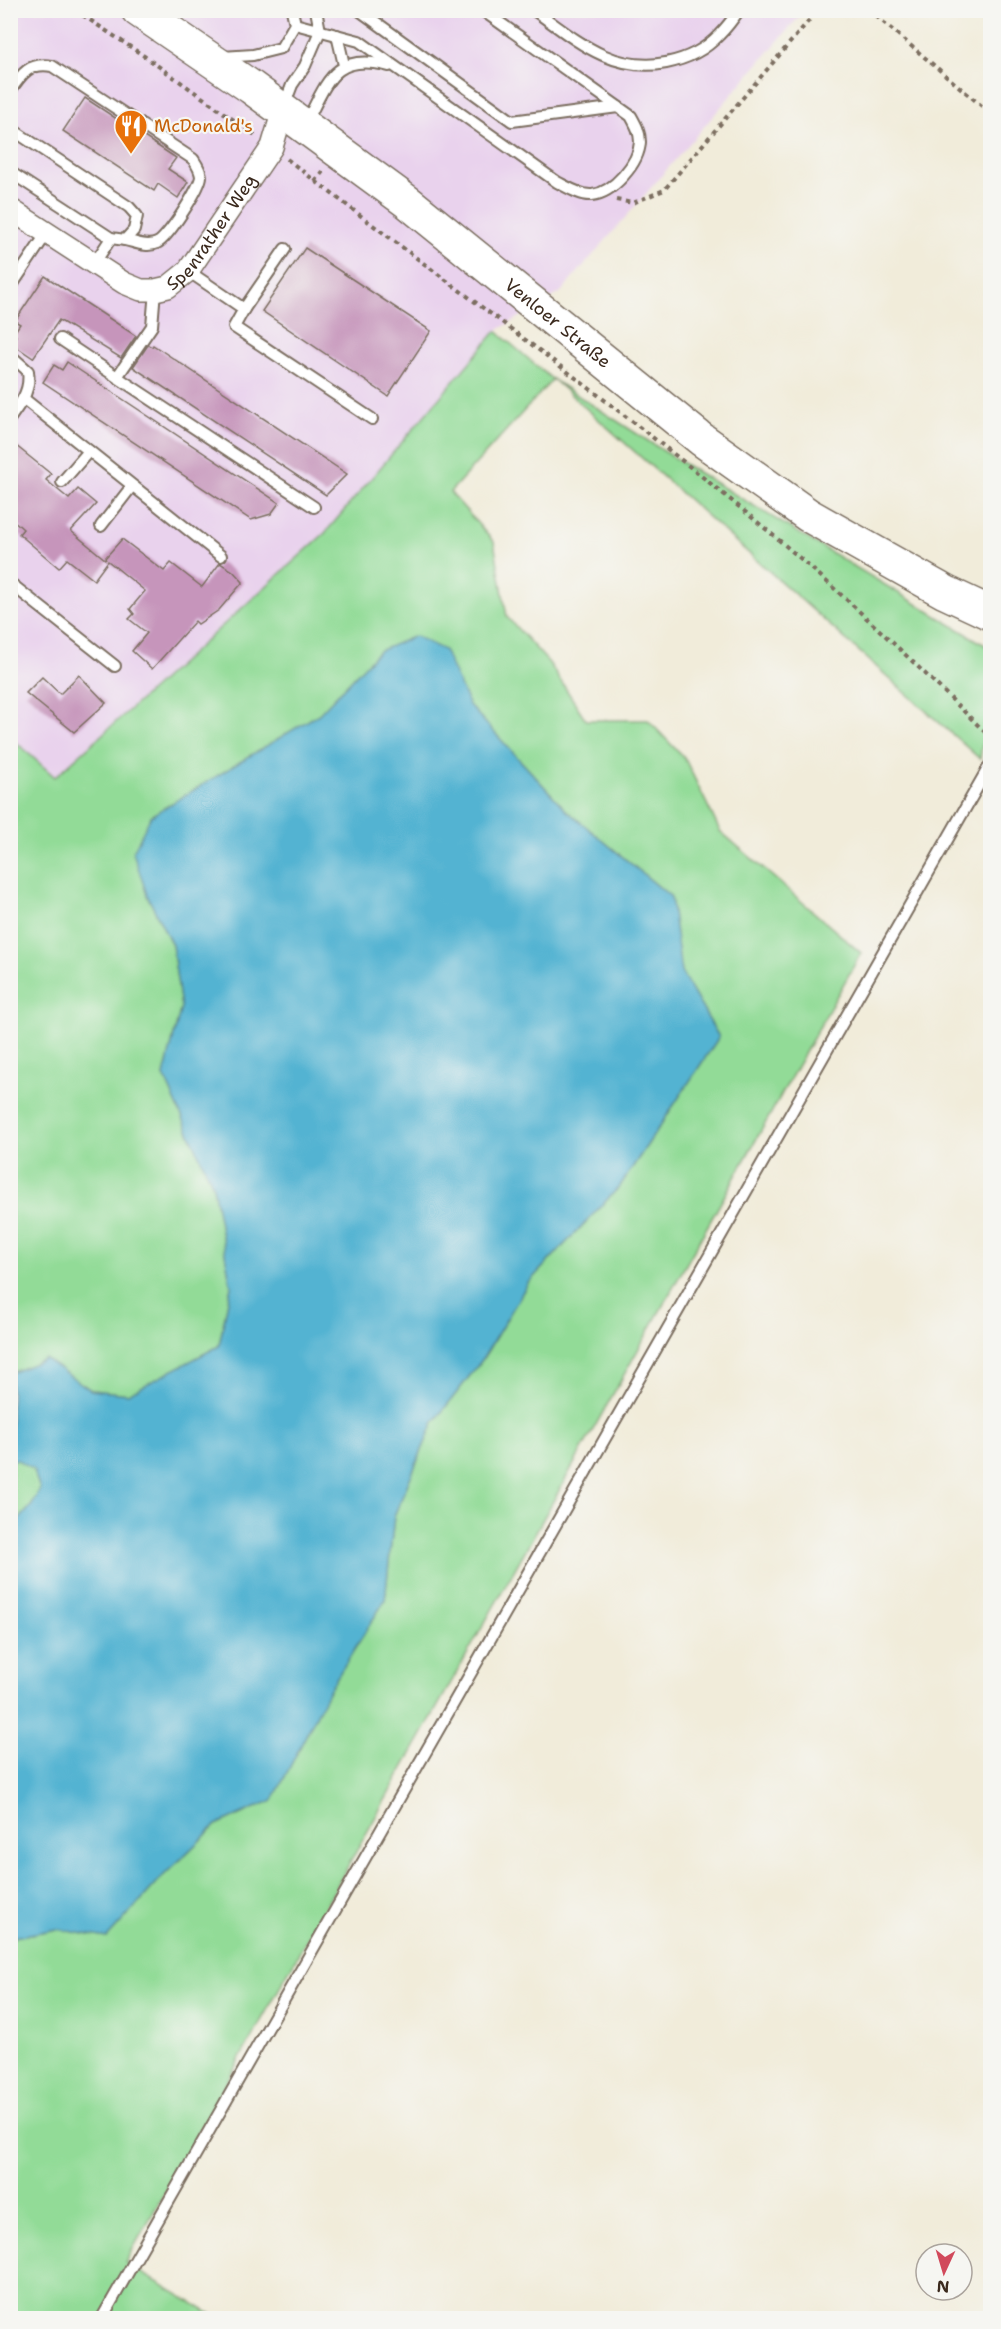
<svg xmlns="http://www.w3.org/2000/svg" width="1001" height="2329" font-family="'Shantell Sans',sans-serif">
  <rect width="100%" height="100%" fill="#f6f6f2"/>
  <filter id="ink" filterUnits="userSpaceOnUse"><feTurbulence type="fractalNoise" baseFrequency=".0167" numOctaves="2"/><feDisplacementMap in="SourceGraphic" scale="12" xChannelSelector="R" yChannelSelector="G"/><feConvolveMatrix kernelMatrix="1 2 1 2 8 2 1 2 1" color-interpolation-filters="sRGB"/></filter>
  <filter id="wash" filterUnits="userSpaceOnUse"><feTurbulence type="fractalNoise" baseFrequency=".008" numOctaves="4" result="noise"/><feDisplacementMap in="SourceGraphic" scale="24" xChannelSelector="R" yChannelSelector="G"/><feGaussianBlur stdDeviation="1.35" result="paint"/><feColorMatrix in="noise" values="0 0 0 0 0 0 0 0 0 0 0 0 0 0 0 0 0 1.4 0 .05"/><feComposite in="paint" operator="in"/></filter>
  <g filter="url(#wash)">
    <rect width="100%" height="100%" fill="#f1ecda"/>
    <polygon fill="#e9d2ed" points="11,11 804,11 560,293 496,331 325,533 54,777 11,738"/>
    <g fill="#92db97" stroke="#66825a" stroke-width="1.5">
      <polygon points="496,331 552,379 676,459 990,648 990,732 985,728 980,759 553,379 450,492 494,542 507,617 549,663 586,720 648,720 685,759 720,831 861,953 125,2263 218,2318 11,2318 11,1941 14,1937 57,1929 107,1938 162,1877 216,1825 273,1800 329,1690 385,1600 394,1516 434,1422 482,1360 528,1283 620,1186 719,1037 681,972 671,897 566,810 469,705 443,650 379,651 319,714 151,816 147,895 172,945 181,1007 164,1076 213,1186 231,1286 219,1346 129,1394 91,1390 45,1359 11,1373 11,738 55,777 325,533"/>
      <polygon points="16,1458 33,1469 40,1489 32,1505 11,1529 11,1462"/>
    </g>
    <polygon fill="#53b3d2" stroke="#476e78" stroke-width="1.5" points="415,636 444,650 469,705 566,810 671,897 681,972 719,1037 620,1186 528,1283 482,1360 434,1422 394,1516 385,1600 329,1690 273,1800 216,1825 162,1877 107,1938 57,1929 14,1937 11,1941 11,1529 32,1505 40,1489 33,1469 16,1459 11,1462 11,1373 45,1359 91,1390 128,1394 219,1346 231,1286 213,1186 164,1076 181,1007 172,945 147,895 133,852 151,816 319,714 379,651"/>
    <g id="blocks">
      <g fill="#c695bb">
        <polygon points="85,98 176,158 168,169 188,182 178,198 158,184 154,191 63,131"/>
        <polygon points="305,248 431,331 388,396 262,311"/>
        <polygon points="45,276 136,336 121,358 59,320 33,358 11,343 16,336 13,334 20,324 15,321"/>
        <polygon points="148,345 152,347 153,345 347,474 326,495 133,367"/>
        <polygon points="67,362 279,503 271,514 251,520 43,382 54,365 62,370"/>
        <polygon points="10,441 51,474 46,480 69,499 78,489 96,504 71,531 106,560 105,558 122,539 164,571 171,563 202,587 220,563 233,571 243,582 219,610 198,624 195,621 152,669 132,651 147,633 129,619 134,614 130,609 145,591 108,561 94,580 67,559 59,568 19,534 23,529 10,517"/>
        <polygon points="79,675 106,703 74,732 26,693 42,677 60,694"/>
      </g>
    </g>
  </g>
  <g filter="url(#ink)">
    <use href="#blocks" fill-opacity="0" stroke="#7b6e60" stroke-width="1.5"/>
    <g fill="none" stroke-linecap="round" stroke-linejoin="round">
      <g stroke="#7b6e60" stroke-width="14">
        <g id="service">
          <polyline points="359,10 512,121 618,107"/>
          <path d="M534 10C576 40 612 73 666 63 686 59 705 50 719 35 726 28 733 19 739 10"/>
          <path d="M295 24 359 41 557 182C567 187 581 196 592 195 613 193 639 163 640 142 640 132 636 125 631 116L482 10"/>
          <polyline points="337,35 344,65"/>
          <polyline points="222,57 253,55 281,48 295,24 292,10"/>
          <path d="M10 91C22 73 30 62 52 66L193 159C197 165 200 169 201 176 201 187 167 239 157 243 147 248 135 242 125 240"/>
          <polyline points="284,106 292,85 305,66 320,31 316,10"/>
          <path d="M306 123C328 80 335 52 389 66"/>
          <polyline points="10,128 129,207 137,216 134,230 125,240 111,238 10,172"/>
          <polyline points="94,264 111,238"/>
          <polyline points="188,271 244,309 234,327 372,419"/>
          <polyline points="10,288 47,233"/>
          <polyline points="155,290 152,326 117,377 314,507"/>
          <polyline points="244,309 285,249"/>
          <polyline points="60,339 117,377"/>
          <path d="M10 355 28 371C31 391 21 402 10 418"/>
          <polyline points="24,399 221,556"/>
          <polyline points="62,482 89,451"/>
          <polyline points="101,526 132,486"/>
          <polyline points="10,583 115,666"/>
          <polyline points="102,2318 990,765"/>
        </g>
      </g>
      <g stroke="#7b6e60" stroke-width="24">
        <g id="minor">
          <path id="s1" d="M10 209 124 283 141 290H155L168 287 188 271 272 147 283 110"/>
        </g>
      </g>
      <g stroke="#7b6e60" stroke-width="36">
        <g id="primary">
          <path id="s2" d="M138 10 251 87 409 203 701 439 808 515 945 592 990 613"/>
        </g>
      </g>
      <g stroke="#7b6e60" stroke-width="4" stroke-dasharray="4.5 4.5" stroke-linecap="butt">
        <polyline points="75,10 144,56 255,135"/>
        <polyline points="869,10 990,113"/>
        <path d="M287 159C451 287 621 406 780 541 853 603 922 670 990 737"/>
        <polyline points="315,182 324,170"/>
        <polyline points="616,200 633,203 664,190 818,10"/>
      </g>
      <use href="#service" stroke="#fff" stroke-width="10"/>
      <use href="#minor" stroke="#fff" stroke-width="21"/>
      <use href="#primary" stroke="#fff" stroke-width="33"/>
    </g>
  </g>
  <defs>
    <g id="restaurant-pin" transform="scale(1.725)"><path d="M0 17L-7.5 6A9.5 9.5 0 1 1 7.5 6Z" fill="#e8710a" stroke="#f6f6f2"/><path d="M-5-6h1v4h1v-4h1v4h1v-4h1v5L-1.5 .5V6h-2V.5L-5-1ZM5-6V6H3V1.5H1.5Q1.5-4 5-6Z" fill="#fff"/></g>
  </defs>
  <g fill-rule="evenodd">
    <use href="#restaurant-pin" x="131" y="126"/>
  </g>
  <g text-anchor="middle" stroke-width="4.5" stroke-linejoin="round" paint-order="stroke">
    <g font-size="18" fill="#c56008" stroke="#f6f6f2" text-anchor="start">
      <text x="154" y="132">McDonald's</text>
    </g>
    <g font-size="18" fill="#3b2a1e" stroke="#f6f6f2">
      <text dy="6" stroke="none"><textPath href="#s1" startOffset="252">Spenrather Weg</textPath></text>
      <text dy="6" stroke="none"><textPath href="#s2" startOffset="524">Venloer Straße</textPath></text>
    </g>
  </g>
  <rect width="1001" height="2329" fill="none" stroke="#f6f6f2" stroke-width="36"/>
  <g transform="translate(944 2272) rotate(184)"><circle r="28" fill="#f6f6f2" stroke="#aba49d" stroke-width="1.5"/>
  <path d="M0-4.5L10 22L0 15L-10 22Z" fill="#d1495b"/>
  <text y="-9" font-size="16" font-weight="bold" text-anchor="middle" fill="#3b2a1e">N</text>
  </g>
</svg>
